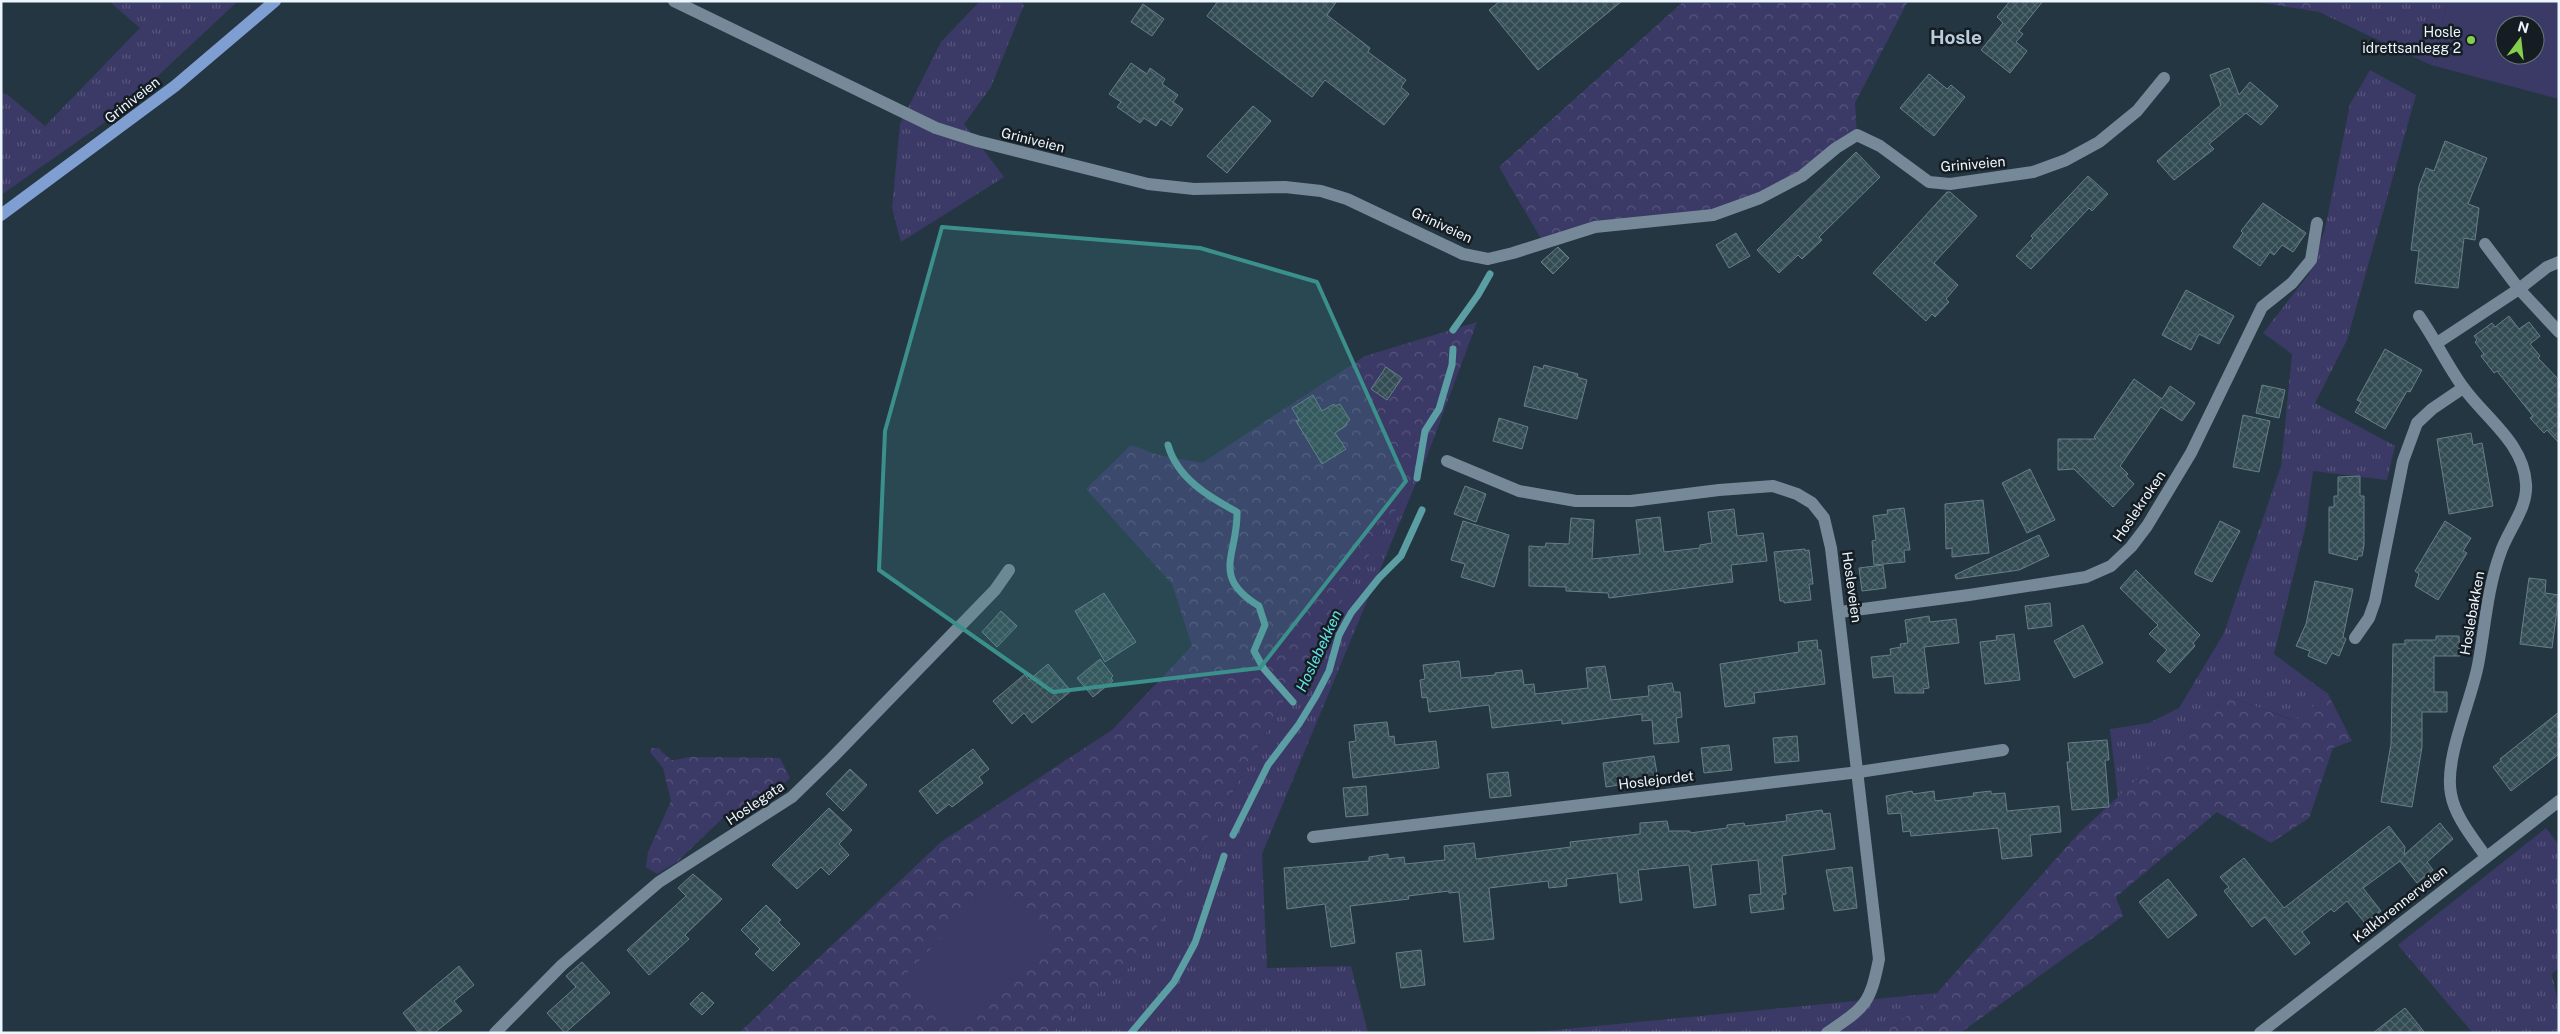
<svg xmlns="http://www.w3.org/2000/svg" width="2560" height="1034" font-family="'Public Sans',sans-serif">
  <defs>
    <pattern id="grass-tufts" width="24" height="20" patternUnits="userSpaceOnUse" patternTransform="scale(1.25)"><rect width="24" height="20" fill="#3b3965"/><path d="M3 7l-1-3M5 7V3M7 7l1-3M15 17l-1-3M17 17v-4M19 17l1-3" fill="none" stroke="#58567c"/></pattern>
    <pattern id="forest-crowns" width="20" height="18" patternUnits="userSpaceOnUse" patternTransform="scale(1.25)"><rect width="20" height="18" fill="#3b3965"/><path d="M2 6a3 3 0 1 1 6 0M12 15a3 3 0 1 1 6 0" fill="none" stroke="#58567c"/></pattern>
    <pattern id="building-cross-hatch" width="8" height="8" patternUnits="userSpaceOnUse" patternTransform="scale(1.25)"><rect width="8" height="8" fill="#334b53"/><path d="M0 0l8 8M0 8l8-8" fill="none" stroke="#51666d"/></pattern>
  </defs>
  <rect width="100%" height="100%" fill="#253643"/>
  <g fill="url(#grass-tufts)">
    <polygon points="109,1 238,1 118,113 1,195 1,92 8,95 45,126 140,28"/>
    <polygon points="980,1 1020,1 1024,5 991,87 964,124 1004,177 901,242 892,208 900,124 941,42"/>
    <polygon points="2329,1 2448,1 2431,65 2319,12"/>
    <polygon points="2370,70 2416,95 2347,340 2315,403 2395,446 2387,480 2313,471 2306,525 2274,654 2328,694 2296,721 2227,696 2118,797 2110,729 2149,723 2179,708 2224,633 2281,466 2292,354 2263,333 2309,274 2325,229 2350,104"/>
    <polygon points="1426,459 1262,854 1267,968 1351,966 1368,1033 1050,1033 1139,959 1303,667"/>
    <polygon points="2546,828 2559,845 2559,968 2552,974 2559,1008 2559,1033 2473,1033 2398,945"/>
    <polygon points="1937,993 1884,1033 1525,1033"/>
  </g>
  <g fill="url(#forest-crowns)">
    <polygon points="1684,1 1908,1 1855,103 1857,135 1802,176 1713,215 1595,227 1543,242 1499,167"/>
    <polygon points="2251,1 2329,1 2319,12"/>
    <polygon points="1477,322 1426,459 1303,667 1139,959 1050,1033 739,1033 941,842 1112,730 1192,646 1172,584 1086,489 1131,445 1158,455 1202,463 1365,356"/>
    <polygon points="2328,694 2352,741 2333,748 2309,818 2271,843 2217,812 2116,897 2123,916 1960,1033 1884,1033 1937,993 2078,834 2227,696 2295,721"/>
    <polygon points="651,748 658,748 671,760 675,760 690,757 780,758 790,778 761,804 726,815 677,862 657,874 646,867 648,852 671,801 663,768 650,752"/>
  </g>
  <g fill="#3b3965" fill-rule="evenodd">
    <path d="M2448 1H2559V99L2431 65ZM2505 25H2535V55H2505Z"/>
    <polygon points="995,883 1052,939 961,1032 904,976"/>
  </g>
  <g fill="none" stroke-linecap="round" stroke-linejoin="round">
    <g stroke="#5b9ea3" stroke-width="7">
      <polyline points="1453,330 1478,295 1490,274"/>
      <path d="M1168 445C1177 478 1209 497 1237 512 1238 555 1210 576 1259 606L1265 625 1254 651 1264 669 1293 702"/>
      <polyline points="1417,478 1425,431 1439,409 1452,365 1453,349"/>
      <polyline points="1233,835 1268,765 1299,724 1316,696 1329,671 1339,635 1351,613 1379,578 1401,556 1422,510"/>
      <polyline points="1131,1033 1174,982 1195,943 1224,856"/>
    </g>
  </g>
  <g fill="url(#building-cross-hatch)" stroke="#667f88">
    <polygon points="1218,1 1337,1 1327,15 1370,48 1368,52 1406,80 1401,87 1409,94 1384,125 1325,80 1312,97 1207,16"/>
    <polygon points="1500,1 1622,1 1538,70 1489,10"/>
    <polygon points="2010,1 2043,1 2019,31 2023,34 2016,42 2027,51 2010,73 1981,50 2003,23 1997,17"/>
    <polygon points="1143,4 1164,19 1152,36 1131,22"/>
    <polygon points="1131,63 1147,74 1150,68 1165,79 1162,84 1178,95 1173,102 1183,109 1171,126 1161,119 1156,126 1144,118 1140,123 1117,107 1121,102 1109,94"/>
    <polygon points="2229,68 2239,95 2250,82 2278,106 2261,125 2246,113 2209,144 2214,149 2174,180 2157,161 2221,105 2210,75"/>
    <polygon points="1929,74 1947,89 1951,85 1965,97 1934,136 1900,108"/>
    <polygon points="1253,106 1271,121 1227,173 1207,156"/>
    <polygon points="2445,141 2487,158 2468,204 2479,208 2475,240 2464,238 2458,288 2415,283 2419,251 2411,250 2419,186 2426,168 2434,171"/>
    <polygon points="1856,152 1880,177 1819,237 1822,240 1802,259 1798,255 1779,273 1757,250"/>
    <polygon points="2088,176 2108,194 2092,211 2089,208 2031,269 2016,256 2033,238 2031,236"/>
    <polygon points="1947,192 1950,192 1977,216 1934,263 1958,285 1946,299 1949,302 1935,317 1932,314 1926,321 1873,273"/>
    <polygon points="2263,203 2306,233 2293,252 2282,245 2274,255 2270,252 2260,266 2233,247 2243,233 2241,231"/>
    <polygon points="1736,233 1750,256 1729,268 1716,245"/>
    <polygon points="1558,247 1569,258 1553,274 1541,262"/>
    <polygon points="2186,290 2234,316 2219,344 2199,334 2191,350 2162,335"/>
    <polygon points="2509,316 2519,329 2529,322 2540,336 2530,344 2540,356 2538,358 2559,380 2559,443 2547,430 2544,433 2530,418 2533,416 2497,371 2494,373 2481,356 2484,354 2475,342 2477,340 2474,336 2492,323 2495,327"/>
    <polygon points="2385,349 2422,370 2410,392 2407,391 2385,429 2355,412 2361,402 2357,400"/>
    <polygon points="1544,365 1578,374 1577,377 1587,380 1577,419 1524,406 1534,366 1543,369"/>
    <polygon points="1386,367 1402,378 1387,400 1371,389"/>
    <polygon points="2134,379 2162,399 2170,386 2195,403 2182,421 2161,407 2120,466 2128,474 2126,476 2134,484 2113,507 2074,469 2058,470 2058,439 2096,439 2094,437"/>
    <polygon points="2262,385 2285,390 2279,418 2256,413"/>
    <polygon points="1313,395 1322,411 1334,404 1335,406 1340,404 1350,420 1346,423 1347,425 1335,433 1346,449 1322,464 1296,421 1299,420 1292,408"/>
    <polygon points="2243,415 2270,421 2259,472 2233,467"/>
    <polygon points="1499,418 1528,427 1522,449 1493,441"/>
    <polygon points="2471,433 2473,445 2482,443 2493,506 2449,514 2437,439"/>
    <polygon points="2030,469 2055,520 2027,533 2002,483"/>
    <polygon points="2360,476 2360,496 2364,496 2364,545 2362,556 2358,556 2357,560 2329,553 2329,507 2334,507 2334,496 2338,496 2338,477"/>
    <polygon points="1465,486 1486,494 1476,522 1454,514"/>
    <polygon points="1983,500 1989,553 1952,557 1952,548 1946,549 1945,504"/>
    <polygon points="1904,508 1910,550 1904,550 1905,562 1874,565 1872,541 1876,540 1873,516 1888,514 1887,510"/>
    <polygon points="1734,509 1737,536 1763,533 1767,561 1731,565 1733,582 1609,598 1608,593 1566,591 1566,587 1529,586 1529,546 1545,547 1546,543 1569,544 1571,518 1594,520 1592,559 1640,554 1636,520 1660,517 1664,552 1700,548 1700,545 1712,543 1708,512"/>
    <polygon points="1463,521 1509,535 1494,587 1461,577 1465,564 1451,560"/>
    <polygon points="2220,521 2240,531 2212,582 2195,574 2195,571"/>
    <polygon points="2445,521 2471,538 2463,551 2467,553 2438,600 2415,586 2419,574 2415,571"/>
    <polygon points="2039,535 2049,556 2019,570 1956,579 1955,575"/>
    <polygon points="1805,549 1805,551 1809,550 1813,584 1809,584 1811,600 1784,603 1784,601 1780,601 1774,552"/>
    <polygon points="1883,565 1886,588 1862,591 1859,568"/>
    <polygon points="2136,570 2200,635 2193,643 2195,646 2170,673 2157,661 2167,650 2149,634 2158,625 2120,588"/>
    <polygon points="2529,578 2546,580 2545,593 2559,595 2552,648 2520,644"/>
    <polygon points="2315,581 2353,589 2343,637 2346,639 2339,656 2332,653 2326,664 2308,656 2310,651 2296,646 2306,624"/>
    <polygon points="1104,593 1136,642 1105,662 1075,611"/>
    <polygon points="2050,603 2052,626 2028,629 2025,606"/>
    <polygon points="1001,611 1017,626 997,647 982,632"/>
    <polygon points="1929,616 1930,622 1956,619 1959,643 1924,647 1929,688 1923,689 1924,693 1895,693 1893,676 1873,678 1871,657 1891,655 1890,649 1901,647 1900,644 1908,643 1905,620"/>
    <polygon points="2083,625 2103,663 2074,678 2054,641"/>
    <polygon points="2014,634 2020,680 1985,684 1980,642 1997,640 1996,636"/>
    <polygon points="2436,636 2459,636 2460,656 2434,656 2434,692 2447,692 2447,712 2422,712 2422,747 2412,807 2381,802 2391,744 2393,644 2405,644 2405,640 2436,640"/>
    <polygon points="1817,640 1818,650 1821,650 1825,684 1754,693 1755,703 1725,707 1720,664 1799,652 1798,642"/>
    <polygon points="1100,659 1113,676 1111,678 1113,681 1093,697 1077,678"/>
    <polygon points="1459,661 1461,678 1495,675 1495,673 1522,670 1524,685 1534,684 1535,694 1588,688 1586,668 1605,666 1611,700 1649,696 1648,686 1672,683 1674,692 1680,692 1682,717 1676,718 1679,742 1654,744 1652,720 1642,721 1642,714 1562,724 1562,720 1492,728 1489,705 1429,712 1427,697 1422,698 1420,680 1425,679 1423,665"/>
    <polygon points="1048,664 1071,691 1032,723 1024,713 1012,724 993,701 1025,674 1029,680"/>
    <polygon points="2559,712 2559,754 2511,791 2493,767 2501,761 2500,759"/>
    <polygon points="1387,722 1389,737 1394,736 1395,745 1436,741 1439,768 1353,778 1349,742 1356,741 1354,725"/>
    <polygon points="1797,736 1799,761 1775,763 1773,738"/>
    <polygon points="2107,740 2109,760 2105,760 2109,807 2072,810 2067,762 2070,762 2068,743"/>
    <polygon points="1729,745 1732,770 1704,773 1701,748"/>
    <polygon points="973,749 989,769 979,777 983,783 952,807 949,804 937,814 919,791"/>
    <polygon points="1654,756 1658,779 1606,787 1603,763"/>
    <polygon points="850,769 867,785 843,811 826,794"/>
    <polygon points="1508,772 1511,796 1490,798 1487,774"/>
    <polygon points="1366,786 1368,815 1346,817 1343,788"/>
    <polygon points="1912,791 1913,794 1934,791 1935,801 1974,796 1973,793 1991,791 1991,794 2005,793 2007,811 2059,806 2061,832 2030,835 2032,856 2002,859 1998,828 1911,836 1910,831 1903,832 1901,813 1888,814 1886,796"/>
    <polygon points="829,808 852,830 839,844 849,855 829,875 821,867 797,889 772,865"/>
    <polygon points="1822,810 1823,814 1830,813 1835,849 1782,856 1786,894 1782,895 1784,909 1751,913 1749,895 1761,894 1758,860 1711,865 1716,905 1694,908 1689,865 1638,870 1642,900 1620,903 1617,873 1566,879 1567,886 1549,888 1548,881 1489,888 1494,939 1464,942 1459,892 1449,893 1449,891 1408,896 1409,899 1350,906 1355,943 1331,947 1325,904 1287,909 1284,868 1369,861 1369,857 1388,854 1388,859 1404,857 1405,864 1445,860 1444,846 1474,843 1476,859 1571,847 1570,842 1640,834 1640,823 1667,821 1669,831 1690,831 1690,833 1727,828 1727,825 1744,823 1745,826 1787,821 1786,815"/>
    <polygon points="2440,823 2453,839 2427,862 2433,870 2417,883 2400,861 2363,888 2381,911 2365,923 2347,901 2334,912 2331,909 2302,932 2310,943 2295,955 2265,917 2252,927 2224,891 2229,887 2220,877 2244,858 2284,908 2389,826 2405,847 2404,855"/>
    <polygon points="1852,867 1857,908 1834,911 1826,870"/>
    <polygon points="693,874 722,899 685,935 689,939 649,975 627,950 686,896 678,888"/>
    <polygon points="2168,879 2197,915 2168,938 2139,902"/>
    <polygon points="766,905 781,920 778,922 800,944 773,971 755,954 760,949 741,930"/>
    <polygon points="1421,950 1425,985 1401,988 1396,953"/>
    <polygon points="582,962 610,993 565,1033 547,1013 576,987 566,976"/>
    <polygon points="459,966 474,985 454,1001 462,1011 434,1033 419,1033 403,1013"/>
    <polygon points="702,992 714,1003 702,1015 690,1004"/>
    <polygon points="2405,1008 2425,1033 2373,1033"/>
  </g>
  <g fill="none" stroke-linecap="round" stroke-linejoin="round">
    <g stroke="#758998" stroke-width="12">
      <polyline points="674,1 936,128 977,141 1148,184 1194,189 1285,187 1321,191 1347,199 1463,254 1488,259 1513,253 1595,227 1713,215 1760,198 1802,176 1836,148 1857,135 1880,146 1929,182 1950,184 2033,172 2066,160 2099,142 2137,111 2164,78"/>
      <polyline points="2485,244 2519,289 2559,332"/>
      <path d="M2419 316C2435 339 2447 365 2463 387 2485 418 2524 443 2526 484 2528 509 2507 531 2500 554 2487 590 2485 628 2478 665 2471 702 2444 758 2451 794 2455 817 2473 838 2486 857"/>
      <polyline points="2437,343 2519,289 2547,267 2559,262"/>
      <path d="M1447 461 1519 491 1576 501H1631L1719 490 1773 486 1797 494 1812 503 1824 518 1831 548 1879 959C1870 1005 1865 1007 1827 1033"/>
      <polyline points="1840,612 1969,595 2086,577 2111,566 2131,547 2147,526 2191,453 2262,307 2292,283 2311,260 2317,223"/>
      <polyline points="2355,638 2369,618 2375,601 2403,461 2417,423 2432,409 2463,388"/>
      <polyline points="1313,837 1859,772 2003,750"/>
      <polyline points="495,1033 562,965 659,882 792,797 832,758 995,590 1009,570"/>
      <polyline points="2260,1033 2559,801"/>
    </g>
    <polyline stroke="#7f9fd2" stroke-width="12" points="1,215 175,86 275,1"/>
  </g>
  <path fill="#3b908b" fill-opacity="0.2" stroke="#3b908b" stroke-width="4" stroke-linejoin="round" d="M942 227 1200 248 1317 282 1406 481 1260 668 1053 692 879 570 885 431Z"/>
  <circle fill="#84cf4d" stroke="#151c22" stroke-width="2" cx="2471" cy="40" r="5"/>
  <g text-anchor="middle" stroke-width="5" stroke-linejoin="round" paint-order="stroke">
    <g font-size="14" fill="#ecf6ff" stroke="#151c22" text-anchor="end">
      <text x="2461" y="37">Hosle<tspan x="2461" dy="16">idrettsanlegg 2</tspan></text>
    </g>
    <g font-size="14" fill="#ecf6ff" stroke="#151c22">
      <text transform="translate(132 100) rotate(-38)" y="5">Griniveien</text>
      <text transform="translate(1033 140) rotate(14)" y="5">Griniveien</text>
      <text transform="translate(1973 164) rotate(-5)" y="5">Griniveien</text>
      <text transform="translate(1442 225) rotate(25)" y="5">Griniveien</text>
      <text transform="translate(2139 506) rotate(-56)" y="5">Hoslekroken</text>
      <text transform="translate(1852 587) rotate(82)" y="5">Hosleveien</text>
      <text transform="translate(2472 613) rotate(-80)" y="5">Hoslebakken</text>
      <text transform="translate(1656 780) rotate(-7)" y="5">Hoslejordet</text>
      <text transform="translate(755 803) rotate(-34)" y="5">Hoslegata</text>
      <text transform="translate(2400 904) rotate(-38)" y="5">Kalkbrennerveien</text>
    </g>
    <g font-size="15" font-style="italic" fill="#64e1e5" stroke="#151c22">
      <text transform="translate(1319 651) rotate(-65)" y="5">Hoslebekken</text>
    </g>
    <g font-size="19" font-weight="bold" fill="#b7ccdc" stroke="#151c22">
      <text x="1956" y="44">Hosle</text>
    </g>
  </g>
  <rect width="2560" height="1034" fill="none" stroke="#ecf6ff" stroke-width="5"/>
  <g transform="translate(2520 40) rotate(15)"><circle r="24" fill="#151c22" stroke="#6b737a"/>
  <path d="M0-4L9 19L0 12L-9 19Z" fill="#84cf4d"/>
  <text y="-8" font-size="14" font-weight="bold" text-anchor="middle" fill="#ecf6ff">N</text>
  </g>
</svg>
